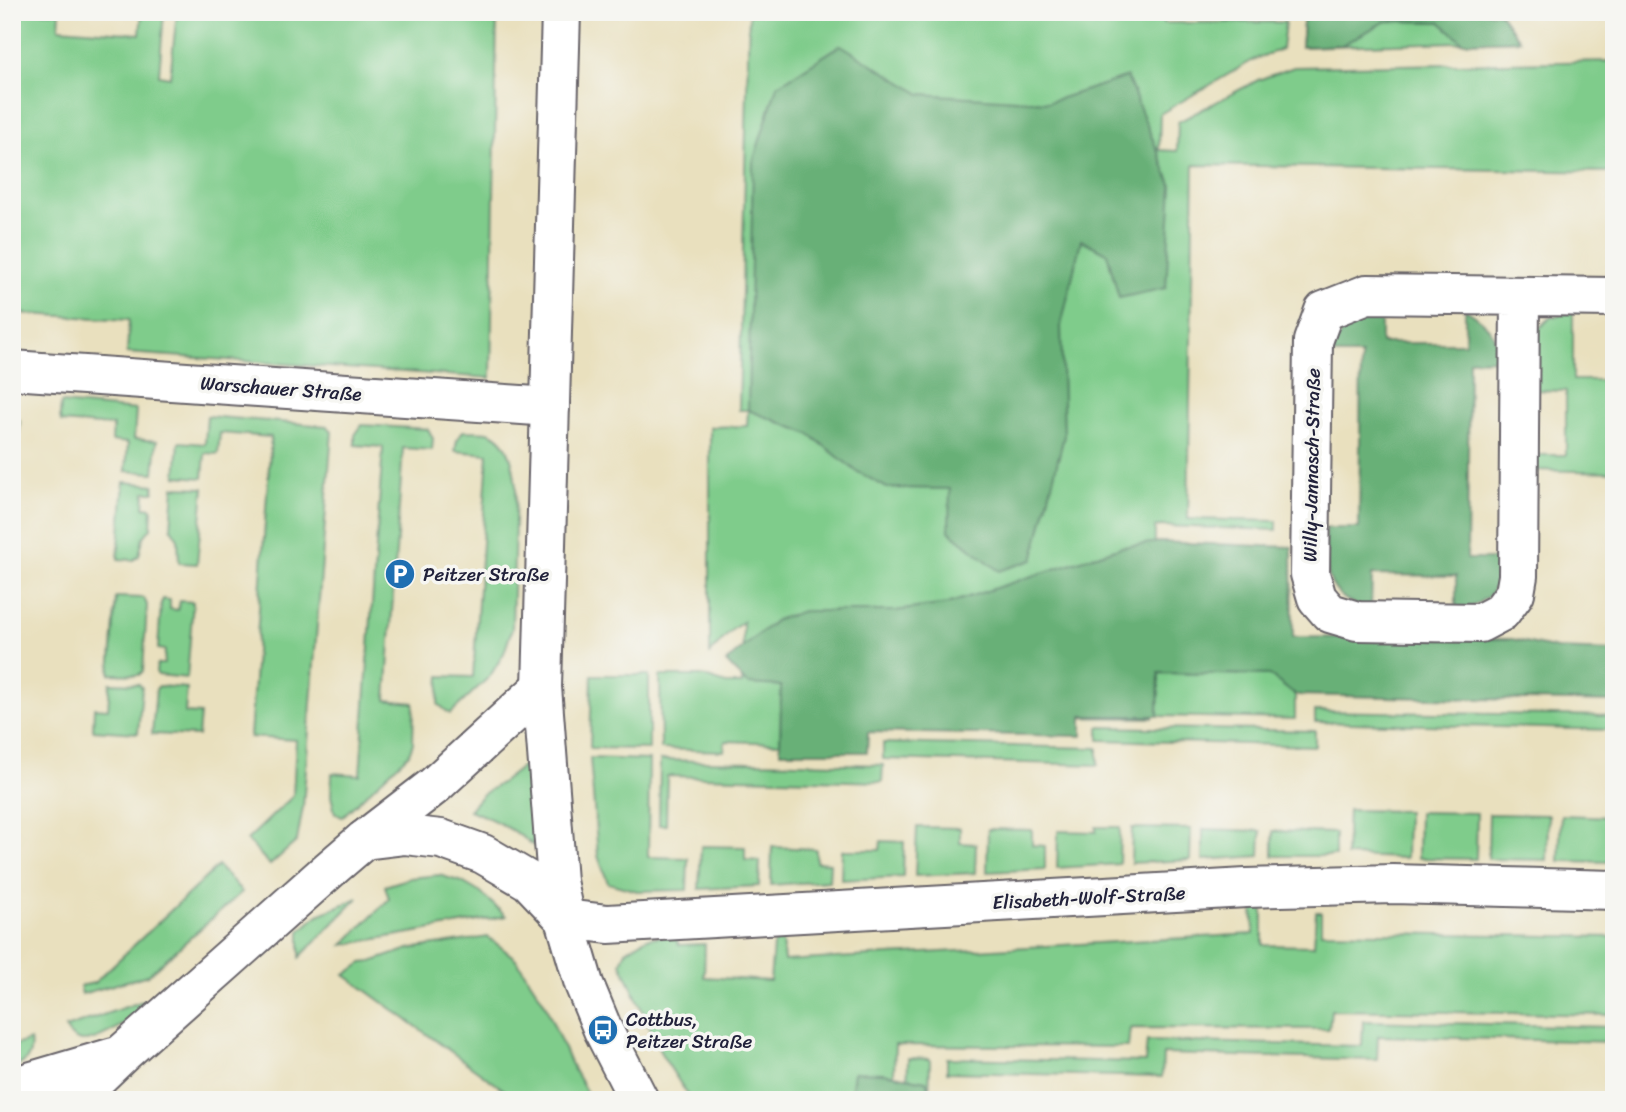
<svg xmlns="http://www.w3.org/2000/svg" width="1626" height="1112" font-family="Sriracha,sans-serif">
  <rect width="100%" height="100%" fill="#f6f6f2"/>
  <filter id="ink" filterUnits="userSpaceOnUse"><feTurbulence type="fractalNoise" baseFrequency=".0143" numOctaves="2"/><feDisplacementMap in="SourceGraphic" scale="14" xChannelSelector="R" yChannelSelector="G"/><feConvolveMatrix kernelMatrix="1 2 1 2 8 2 1 2 1" color-interpolation-filters="sRGB"/></filter>
  <filter id="wash" filterUnits="userSpaceOnUse"><feTurbulence type="fractalNoise" baseFrequency=".00686" numOctaves="4" result="noise"/><feDisplacementMap in="SourceGraphic" scale="28" xChannelSelector="R" yChannelSelector="G"/><feGaussianBlur stdDeviation="1.57" result="paint"/><feColorMatrix in="noise" values="0 0 0 0 0 0 0 0 0 0 0 0 0 0 0 0 0 1.4 0 .05"/><feComposite in="paint" operator="in"/></filter>
  <g filter="url(#wash)">
    <rect width="100%" height="100%" fill="#e9e0be"/>
    <g fill="#7fcc8b" stroke="#507763" stroke-width="2">
      <polygon points="12,12 60,12 59,28 140,34 142,12 164,12 159,75 170,77 177,12 497,12 491,378 127,353 129,320 12,313"/>
      <polygon points="749,12 1163,12 1163,23 1285,22 1282,49 1255,59 1160,114 1159,150 1177,151 1178,122 1258,80 1294,67 1614,61 1614,172 1194,165 1188,519 1277,521 1277,530 1161,526 1155,527 1153,718 781,715 780,743 725,741 724,751 661,749 660,676 702,676 726,684 742,684 743,622 733,629 710,653 710,427 747,426 748,410 739,410"/>
      <polygon points="1304,12 1499,12 1519,40 1301,47"/>
      <polygon points="1573,312 1573,380 1606,380 1607,312 1614,312 1614,472 1533,470 1532,455 1566,455 1566,391 1533,390 1538,330 1551,317"/>
      <polygon points="61,403 136,410 134,439 157,441 154,473 126,471 128,443 112,441 113,426 61,422 60,416"/>
      <polygon points="207,416 327,426 332,431 303,807 297,841 270,865 247,840 293,796 296,740 250,737 271,437 220,433 218,454 205,453 203,478 176,476 179,442 205,444"/>
      <polygon points="12,419 20,420 12,533"/>
      <polygon points="362,425 428,429 433,438 432,450 403,448 386,700 414,703 413,743 409,754 342,817 335,813 331,796 332,773 360,775 383,447 355,445 355,435"/>
      <path d="M463 431C471 432 484 430 491 433 511 441 514 469 516 487L512 629 504 653 490 676 450 714 438 704 440 676 473 677 488 454 455 451 457 440Z"/>
      <polygon points="124,482 154,485 154,492 145,492 144,507 152,508 151,528 143,538 139,556 133,560 118,559"/>
      <polygon points="174,487 204,488 197,564 179,563 178,539 171,528"/>
      <polygon points="116,597 144,598 147,605 143,671 139,675 110,674"/>
      <polygon points="163,599 170,600 170,609 178,610 180,601 193,602 187,678 158,675 156,672 157,664 164,664 165,650 158,649 161,604"/>
      <polygon points="1159,673 1270,675 1295,695 1295,719 1158,716"/>
      <polygon points="592,675 649,675 649,749 590,748"/>
      <polygon points="110,683 139,684 142,688 138,733 93,730 94,708 108,709"/>
      <polygon points="159,686 187,688 185,713 200,714 198,736 152,734 156,689"/>
      <polygon points="1315,711 1614,716 1614,730 1315,722"/>
      <polygon points="1099,727 1315,731 1315,746 1099,740"/>
      <polygon points="883,743 1098,748 1098,765 883,759"/>
      <polygon points="590,758 649,760 648,857 688,858 687,890 637,891 608,883 598,856"/>
      <polygon points="660,760 883,765 882,782 667,776 666,825 659,825"/>
      <path d="M526 764 534 846C513 829 494 819 469 810L482 795 505 780Z"/>
      <polygon points="1348,810 1407,811 1406,858 1346,856"/>
      <polygon points="1419,812 1477,813 1476,859 1418,858"/>
      <polygon points="1489,814 1548,815 1547,860 1488,859"/>
      <polygon points="1561,815 1614,817 1614,862 1559,861"/>
      <polygon points="917,827 960,828 960,843 976,844 975,873 915,876"/>
      <polygon points="1096,827 1120,827 1119,864 1057,868 1058,831 1096,832"/>
      <polygon points="1132,828 1191,829 1190,860 1131,863"/>
      <polygon points="988,829 1032,830 1032,845 1045,846 1045,869 987,872"/>
      <polygon points="1203,829 1261,831 1260,856 1203,860"/>
      <polygon points="1273,831 1335,833 1335,856 1273,856"/>
      <polygon points="881,841 904,842 903,877 841,880 842,850 880,850"/>
      <polygon points="701,846 745,847 745,860 760,861 759,886 699,889"/>
      <polygon points="772,847 816,849 816,862 830,863 829,881 771,885"/>
      <polygon points="218,866 242,892 148,975 82,994 80,986 94,983"/>
      <polygon points="439,875 462,882 481,893 506,916 343,945 389,899 385,886 410,878"/>
      <polygon points="358,898 300,957 300,931 318,915"/>
      <polygon points="1253,902 1261,902 1263,912 1263,945 1314,946 1316,912 1321,912 1321,932 1614,937 1614,1015 1331,1010 1329,1029 1130,1028 1128,1047 895,1045 893,1100 691,1100 662,1055 621,963 626,951 647,938 675,935 679,945 705,944 704,977 770,981 773,945 776,942 782,940 784,961 1254,934"/>
      <polygon points="488,937 516,959 544,1002 570,1063 591,1100 518,1100 345,975 362,963 371,962 409,949"/>
      <path d="M143 1001 148 1009C135 1017 97 1043 82 1041 74 1040 69 1035 65 1028Z"/>
      <polygon points="1363,1021 1614,1027 1614,1042 1378,1036 1377,1060 1163,1054 1162,1077 947,1072 947,1058 1145,1062 1147,1041 1362,1046"/>
      <path d="M30 1040C32 1051 29 1062 18 1065L12 1061V1046Z"/>
      <polygon points="908,1058 930,1059 929,1100 907,1100"/>
    </g>
    <g fill="#67b077" stroke="#446959" stroke-width="2">
      <polygon points="1304,12 1499,12 1519,40 1463,42 1440,22 1386,21 1342,45 1301,47"/>
      <polygon points="841,45 921,94 1049,102 1127,77 1172,186 1166,288 1119,298 1107,253 1081,240 1061,326 1064,436 1033,560 999,571 949,531 950,489 887,488 856,471 809,434 748,410 753,162 777,86"/>
      <path d="M1381 309V343H1465V309C1491 326 1494 331 1502 359L1469 360 1467 559H1501L1500 578 1489 596 1470 608 1456 609V576L1372 575 1371 609C1365 607 1356 606 1350 602 1321 587 1326 555 1326 528H1359L1361 355H1327L1343 331 1359 317Z"/>
      <polygon points="1159,542 1292,547 1293,637 1512,639 1557,649 1614,651 1614,702 1295,695 1269,675 1159,673 1158,716 1082,716 1082,736 868,732 867,752 780,752 781,686 747,684 726,662 776,620 803,611 894,611 947,604 1121,547"/>
      <polygon points="854,1072 884,1073 926,1081 934,1100 850,1100"/>
    </g>
  </g>
  <g filter="url(#ink)">
    <g fill="none" stroke-linecap="round" stroke-linejoin="round">
      <g stroke="#686469" stroke-width="42">
        <g id="minor">
          <polyline points="561,12 542,687 557,881 565,919 584,984 603,1030 639,1100"/>
          <polyline points="1520,296 1518,576 1515,593 1501,612 1480,623 1357,621 1330,613 1317,598 1310,574 1313,341 1324,311 1367,294 1614,297"/>
          <polyline points="12,370 550,407"/>
          <polyline points="364,840 405,835 441,839 483,854 529,881 565,919 608,924 1246,888 1393,884 1614,890"/>
          <polyline points="12,1087 114,1057"/>
          <polyline points="74,1100 122,1054 329,870 364,840 434,786 542,687"/>
        </g>
      </g>
      <use href="#minor" stroke="#fff" stroke-width="38"/>
    </g>
  </g>
  <defs>
    <g id="parking-disc" transform="scale(1.575)"><circle r="9.5" fill="#1f6fb2" stroke="#f6f6f2"/><path d="M-3.5-5.5H1a3.5 3.5 0 0 1 0 7H-1V5.5H-3.5ZM-1-3.4V-.6H.8a1.4 1.4 0 0 0 0-2.8Z" fill="#fff"/></g>
    <g id="bus-disc" transform="scale(1.575)"><circle r="9.5" fill="#1f6fb2" stroke="#f6f6f2"/><path d="M-5-6H5V4H4V6H2V4H-2V6H-4V4H-5ZM-3.5-4V0h7V-4ZM-3.5 1.2v1.5H-2V1.2ZM2 1.2v1.5H3.5V1.2Z" fill="#fff"/></g>
  </defs>
  <g fill-rule="evenodd">
    <use href="#parking-disc" x="400" y="574"/>
    <use href="#bus-disc" x="603" y="1030"/>
  </g>
  <g text-anchor="middle" stroke-width="7" stroke-linejoin="round" paint-order="stroke">
    <g font-size="19" fill="#22223b" stroke="#f6f6f2">
      <text transform="translate(281 388) rotate(4)" y="7">Warschauer Straße</text>
      <text transform="translate(1311 465) rotate(-89)" y="7">Willy-Jannasch-Straße</text>
      <text transform="translate(1089 897) rotate(-3)" y="7">Elisabeth-Wolf-Straße</text>
    </g>
    <g font-size="19" fill="#22223b" stroke="#f6f6f2" text-anchor="start">
      <text x="423" y="581">Peitzer Straße</text>
      <text x="626" y="1026">Cottbus,<tspan x="626" dy="22">Peitzer Straße</tspan></text>
    </g>
  </g>
  <rect width="1626" height="1112" fill="none" stroke="#f6f6f2" stroke-width="42"/>
</svg>
